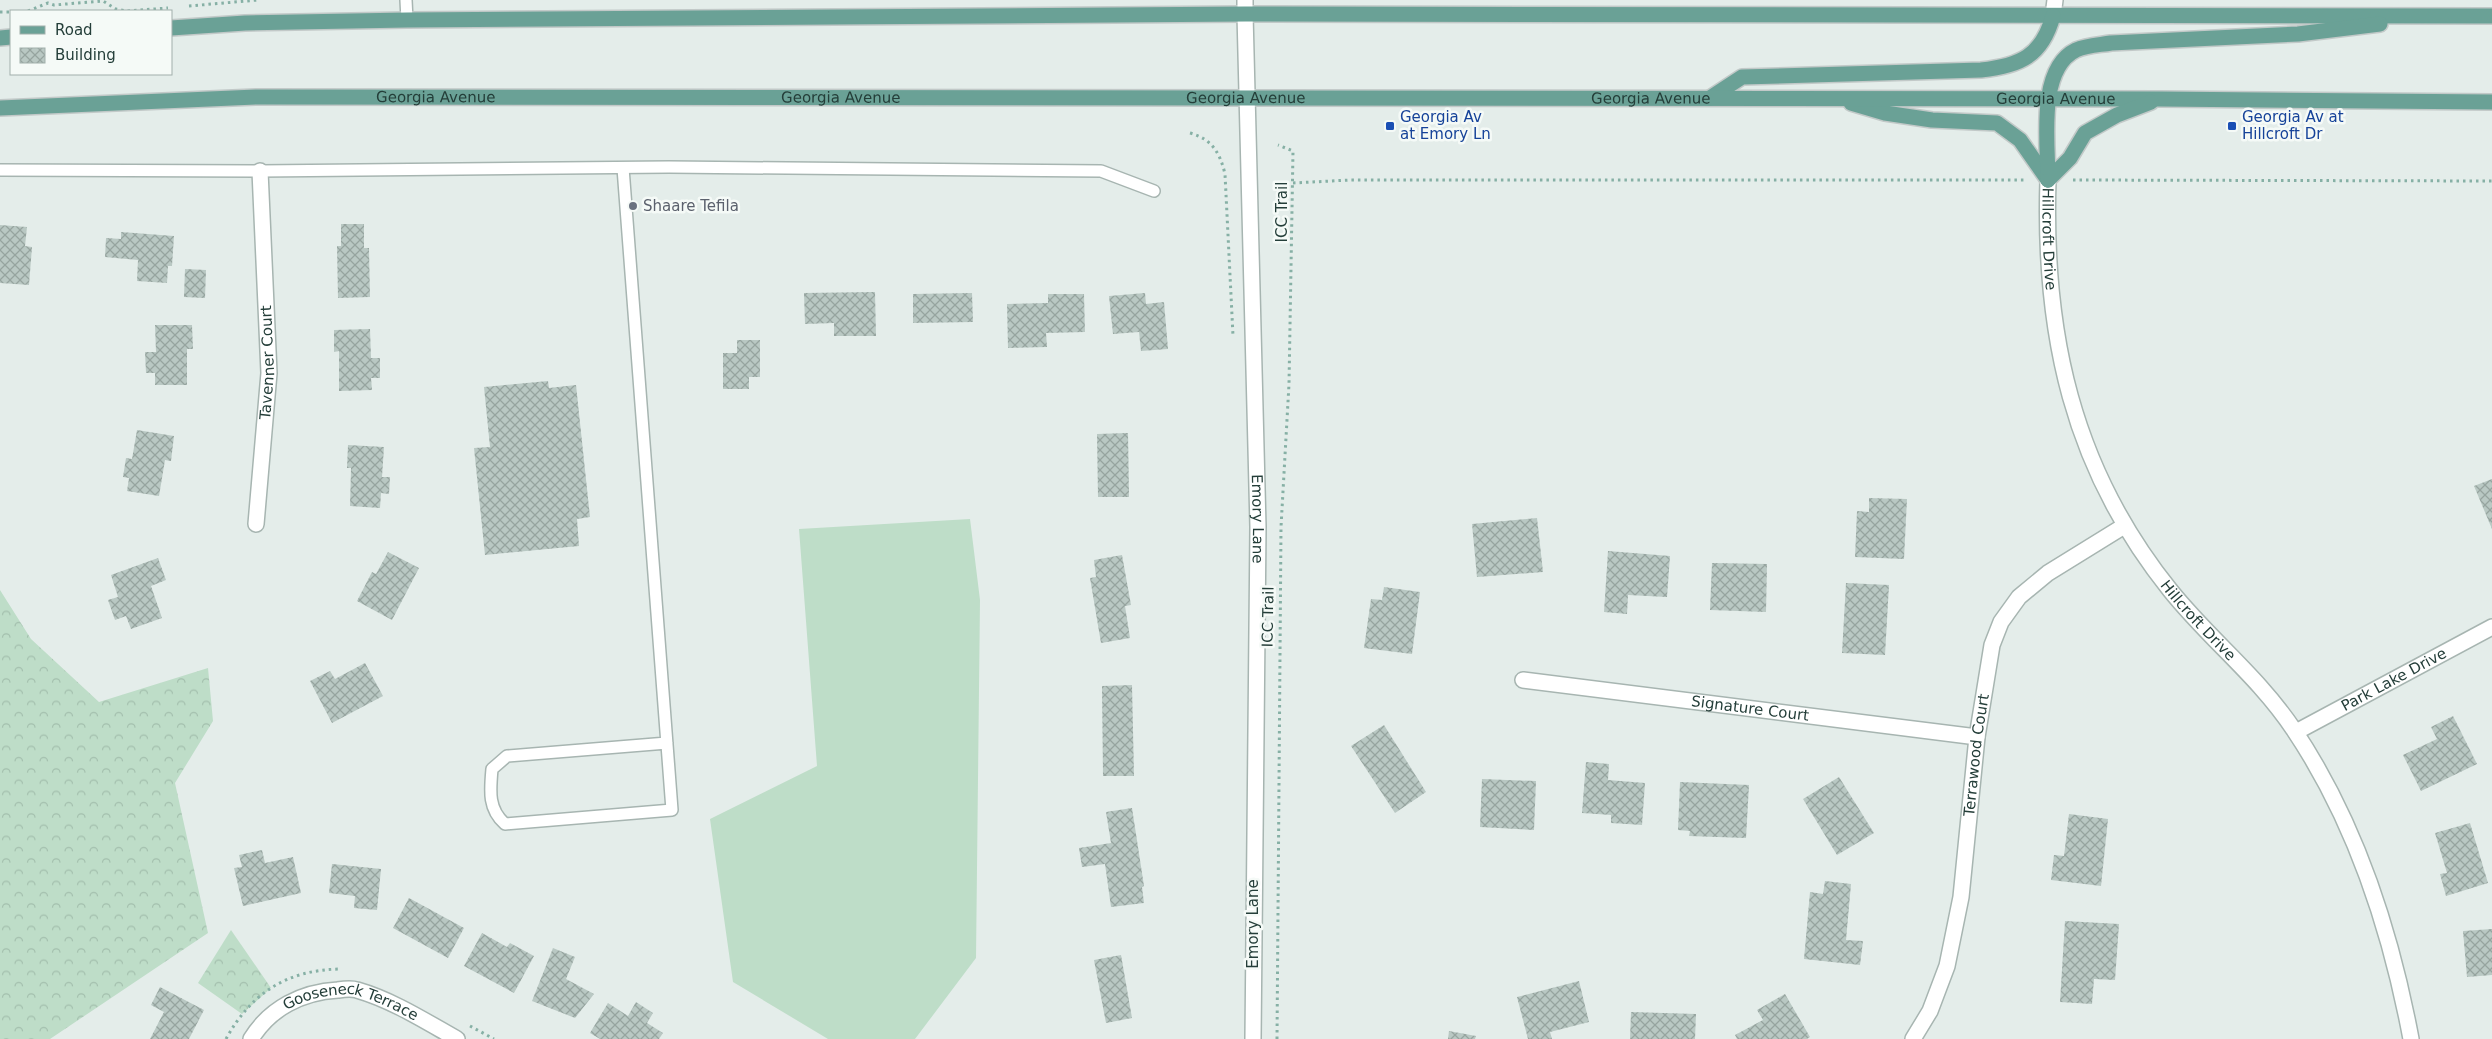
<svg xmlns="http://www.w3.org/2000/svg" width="2492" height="1039" font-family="'DejaVu Sans',sans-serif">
  <defs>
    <pattern id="forest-crowns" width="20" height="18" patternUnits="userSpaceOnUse" patternTransform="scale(1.25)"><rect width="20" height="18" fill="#beddc8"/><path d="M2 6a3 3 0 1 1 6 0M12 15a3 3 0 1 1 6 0" fill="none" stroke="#a3bfad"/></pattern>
    <pattern id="building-cross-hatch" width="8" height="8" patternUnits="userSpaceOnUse" patternTransform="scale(1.25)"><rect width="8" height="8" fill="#b9c8c3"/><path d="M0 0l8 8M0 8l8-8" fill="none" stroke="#96a49f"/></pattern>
  </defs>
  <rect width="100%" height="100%" fill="#e4edea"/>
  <polygon fill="#beddc8" points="970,519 980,600 976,958 915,1039 828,1039 733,982 710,819 817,766 799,529"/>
  <g fill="url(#forest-crowns)">
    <polygon points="0,590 31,639 99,702 208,668 213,721 175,783 208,933 50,1039 0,1039"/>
    <polygon points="231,930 271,988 242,1014 198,983"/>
  </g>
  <g fill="url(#building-cross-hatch)">
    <polygon points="341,224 364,224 364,248 369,248 370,297 338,298 337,246 341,246"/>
    <polygon points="0,225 27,227 25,246 32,247 29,285 0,283"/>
    <polygon points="121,232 174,236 172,266 168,266 167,283 137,281 138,260 105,257 106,238 121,239"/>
    <polygon points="185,269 206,270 205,298 184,297"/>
    <polygon points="875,292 876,336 834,336 834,323 805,324 804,293"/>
    <polygon points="972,293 973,322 913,323 913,294"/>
    <polygon points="1145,293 1146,304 1164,302 1168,349 1141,351 1139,332 1113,334 1109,296"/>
    <polygon points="1048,294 1084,294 1085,332 1046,333 1047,347 1008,348 1007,304 1048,303"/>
    <polygon points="155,325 192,325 193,349 187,349 187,385 155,385 155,373 146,373 145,352 156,352"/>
    <polygon points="370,329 371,358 380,358 380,378 371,378 372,390 339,391 339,351 334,352 334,330"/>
    <polygon points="737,340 760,340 760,377 749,377 749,389 723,389 723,353 737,353"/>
    <polygon points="548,381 549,388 576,385 590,517 577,519 579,546 485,555 474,448 490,447 484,387"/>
    <polygon points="137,430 174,436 171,461 165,460 159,496 127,491 129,478 123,477 126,458 132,459"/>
    <polygon points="1128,433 1129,497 1098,497 1097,434"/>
    <polygon points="348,445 384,447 382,477 390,477 389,494 381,493 380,508 350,506 351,468 347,468"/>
    <polygon points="2492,479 2492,529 2474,486"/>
    <polygon points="1869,498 1907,499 1904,559 1855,557 1857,511 1869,512"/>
    <polygon points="1537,518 1543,572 1477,577 1472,524"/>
    <polygon points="1608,551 1670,556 1667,597 1628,595 1627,614 1604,612"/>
    <polygon points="388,552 419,568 392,620 357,601 372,572 376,574"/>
    <polygon points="1122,555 1131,605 1125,606 1130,638 1101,643 1090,578 1096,577 1094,560"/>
    <polygon points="158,558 166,580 151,586 162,618 131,629 126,616 115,620 108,600 118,597 111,575"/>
    <polygon points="1712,563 1767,564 1766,612 1710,610"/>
    <polygon points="1846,583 1889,585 1885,655 1842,653"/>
    <polygon points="1384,587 1420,592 1412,654 1364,648 1371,599 1382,600"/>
    <polygon points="365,663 383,696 332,723 310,681 330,671 335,679"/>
    <polygon points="1132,685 1134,776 1103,776 1102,686"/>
    <polygon points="2453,716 2477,764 2421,791 2403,755 2437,739 2431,727"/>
    <polygon points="1384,725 1426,792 1395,813 1351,746"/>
    <polygon points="1586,762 1609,764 1608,780 1645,783 1642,825 1611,823 1611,815 1582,813"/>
    <polygon points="1839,777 1874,833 1837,855 1803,799"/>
    <polygon points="1482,779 1536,781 1534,830 1480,827"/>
    <polygon points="1680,782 1749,785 1746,838 1689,836 1690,831 1678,830"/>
    <polygon points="1132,808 1144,886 1142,887 1144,903 1111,907 1105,864 1082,867 1079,848 1111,843 1106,812"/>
    <polygon points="2069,814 2108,819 2101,886 2051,880 2054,855 2064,856"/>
    <polygon points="2470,823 2488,883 2446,896 2440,874 2447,873 2435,833"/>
    <polygon points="262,850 265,863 293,857 301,893 243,906 234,868 242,867 239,855"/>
    <polygon points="332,864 381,869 377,910 354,908 355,896 329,893"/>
    <polygon points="1825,881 1851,884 1846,940 1863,941 1860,965 1804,959 1810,892 1823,894"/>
    <polygon points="409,898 464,928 448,958 393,928"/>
    <polygon points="2065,921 2119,924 2115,980 2094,979 2092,1004 2060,1002"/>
    <polygon points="2492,929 2492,975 2467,977 2463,931"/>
    <polygon points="482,933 507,947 510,943 534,956 514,993 464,966"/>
    <polygon points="553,948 575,957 566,979 594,994 575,1018 532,1001"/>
    <polygon points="1121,955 1132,1018 1106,1023 1094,960"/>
    <polygon points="1579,981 1589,1022 1550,1032 1552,1039 1528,1039 1517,997"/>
    <polygon points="160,987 204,1010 189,1039 150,1039 164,1012 151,1005"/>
    <polygon points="1785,994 1810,1037 1807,1039 1737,1039 1735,1035 1763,1020 1757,1010"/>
    <polygon points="636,1002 653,1013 647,1023 663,1033 659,1039 600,1039 590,1033 608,1003 628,1016"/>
    <polygon points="1631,1012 1696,1014 1695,1039 1630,1039"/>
    <polygon points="1449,1031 1476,1036 1475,1039 1448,1039"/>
  </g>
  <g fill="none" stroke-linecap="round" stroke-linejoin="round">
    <g stroke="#a7b5b1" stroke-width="14">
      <g id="service">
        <polyline points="406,0 407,20"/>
        <path d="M623 168 672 810 505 824C488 809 490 791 492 769L507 756 667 743"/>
        <polyline points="0,170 260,171 669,167 1101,171 1154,191"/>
      </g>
    </g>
    <g stroke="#a7b5b1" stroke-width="18">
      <g id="minor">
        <polyline points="1245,0 1245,14"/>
        <polyline points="2053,16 2055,0"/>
        <path id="s1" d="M2048 180C2043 333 2072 468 2170 590 2210 640 2258 676 2294 730 2355 821 2391 932 2411 1039"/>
        <path id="s2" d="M256 524 269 373 260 171"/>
        <path id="s3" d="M1523 680 1977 737"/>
        <path id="s4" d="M2296 732 2492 627"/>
        <path id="s5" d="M251 1039C270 1008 302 992 338 990 344 989 351 988 357 990 392 1000 425 1021 457 1039"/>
        <path id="s6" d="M1913 1039 1930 1011 1947 966 1961 897 1977 737 1992 645 2001 622 2019 597 2048 573 2124 526"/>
      </g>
    </g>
    <g stroke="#a7b5b1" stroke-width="18">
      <g id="tertiary">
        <path id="s7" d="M1245 14 1258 527 1253 1039"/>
      </g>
    </g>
    <g stroke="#c2c9c8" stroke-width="18">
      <g id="primary">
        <polyline points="171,28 245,23 407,20 1245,14 2492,16"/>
        <polyline points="0,38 11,37"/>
        <path d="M1710 98 1742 77 1981 70C2020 66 2042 56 2053 16"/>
        <polyline points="1851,103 1885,113 1932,120 1997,123 2020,140 2048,180"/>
        <path id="s8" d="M0 108 256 97 2161 99 2492 102"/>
        <path d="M2048 180C2048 144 2037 69 2076 50 2087 45 2099 45 2111 43L2298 34 2380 24"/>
        <polyline points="2048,180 2070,158 2085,133 2117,115 2151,102"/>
      </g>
    </g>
    <g stroke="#86b0a5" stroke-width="3" stroke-dasharray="2.5 4" stroke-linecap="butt">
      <polyline points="189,6 258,0"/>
      <polyline points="28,11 48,3 54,5 103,1 116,9 127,11 168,8"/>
      <polyline points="0,12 11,12"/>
      <path d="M1190 133C1212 139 1220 153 1225 174L1233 336"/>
      <polyline points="2073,180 2492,181"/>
      <polyline points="1293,183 1350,180 2026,180"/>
      <polyline points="470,1026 494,1039"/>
      <path d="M226 1039C251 993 287 970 340 969"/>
      <polyline points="1277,1039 1281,527 1289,384 1293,151 1278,145"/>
    </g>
    <use href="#service" stroke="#fff" stroke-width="11"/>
    <use href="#minor" stroke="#fff" stroke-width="15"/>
    <use href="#tertiary" stroke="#fff" stroke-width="15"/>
    <use href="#primary" stroke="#6aa196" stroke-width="15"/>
  </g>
  <g fill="#1a4fb4" stroke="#f5faf7" stroke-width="2">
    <rect x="1385" y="121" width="10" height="10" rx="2.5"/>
    <rect x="2227" y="121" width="10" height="10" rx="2.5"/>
  </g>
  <circle fill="#6b7280" stroke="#f5faf7" stroke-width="2" cx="633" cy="206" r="5"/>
  <g text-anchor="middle" stroke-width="5" stroke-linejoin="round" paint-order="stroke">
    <g font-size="15" fill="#243e39" stroke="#f5faf7">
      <text dy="5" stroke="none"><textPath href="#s8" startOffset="436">Georgia Avenue</textPath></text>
      <text dy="5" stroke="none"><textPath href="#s8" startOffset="841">Georgia Avenue</textPath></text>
      <text dy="5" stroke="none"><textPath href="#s8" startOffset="1246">Georgia Avenue</textPath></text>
      <text dy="5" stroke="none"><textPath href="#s8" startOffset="1651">Georgia Avenue</textPath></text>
      <text dy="5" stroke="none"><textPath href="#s8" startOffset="2056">Georgia Avenue</textPath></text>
      <text transform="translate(1282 212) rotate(-90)" y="5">ICC Trail</text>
      <text dy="5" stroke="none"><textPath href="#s1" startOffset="59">Hillcroft Drive</textPath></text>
      <text dy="5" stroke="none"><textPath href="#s2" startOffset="162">Tavenner Court</textPath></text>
      <text dy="5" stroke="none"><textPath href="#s7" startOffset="505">Emory Lane</textPath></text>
      <text transform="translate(1268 617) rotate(-89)" y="5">ICC Trail</text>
      <text dy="5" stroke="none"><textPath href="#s1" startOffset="479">Hillcroft Drive</textPath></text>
      <text dy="5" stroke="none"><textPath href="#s4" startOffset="111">Park Lake Drive</textPath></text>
      <text dy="5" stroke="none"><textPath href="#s3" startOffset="229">Signature Court</textPath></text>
      <text dy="5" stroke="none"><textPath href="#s6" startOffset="294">Terrawood Court</textPath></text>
      <text transform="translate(1253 924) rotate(-90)" y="5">Emory Lane</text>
      <text dy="5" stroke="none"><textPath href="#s5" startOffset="118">Gooseneck Terrace</textPath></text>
    </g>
    <g font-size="15" fill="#164399" stroke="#f5faf7" text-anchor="start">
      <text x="1400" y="122">Georgia Av<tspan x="1400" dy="17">at Emory Ln</tspan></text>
      <text x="2242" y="122">Georgia Av at<tspan x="2242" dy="17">Hillcroft Dr</tspan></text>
    </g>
    <g font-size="15" fill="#5b616d" stroke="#f5faf7" text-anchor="start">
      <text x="643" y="211">Shaare Tefila</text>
    </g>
  </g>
  <rect x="10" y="10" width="162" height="65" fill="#f5faf7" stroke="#a1afab"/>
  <rect x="20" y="26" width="25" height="8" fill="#6aa196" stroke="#a1afab"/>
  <text x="55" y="35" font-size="15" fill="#243e39">Road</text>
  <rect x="20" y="48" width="25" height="15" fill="url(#building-cross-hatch)" stroke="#a1afab"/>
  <text x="55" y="60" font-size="15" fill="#243e39">Building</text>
</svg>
